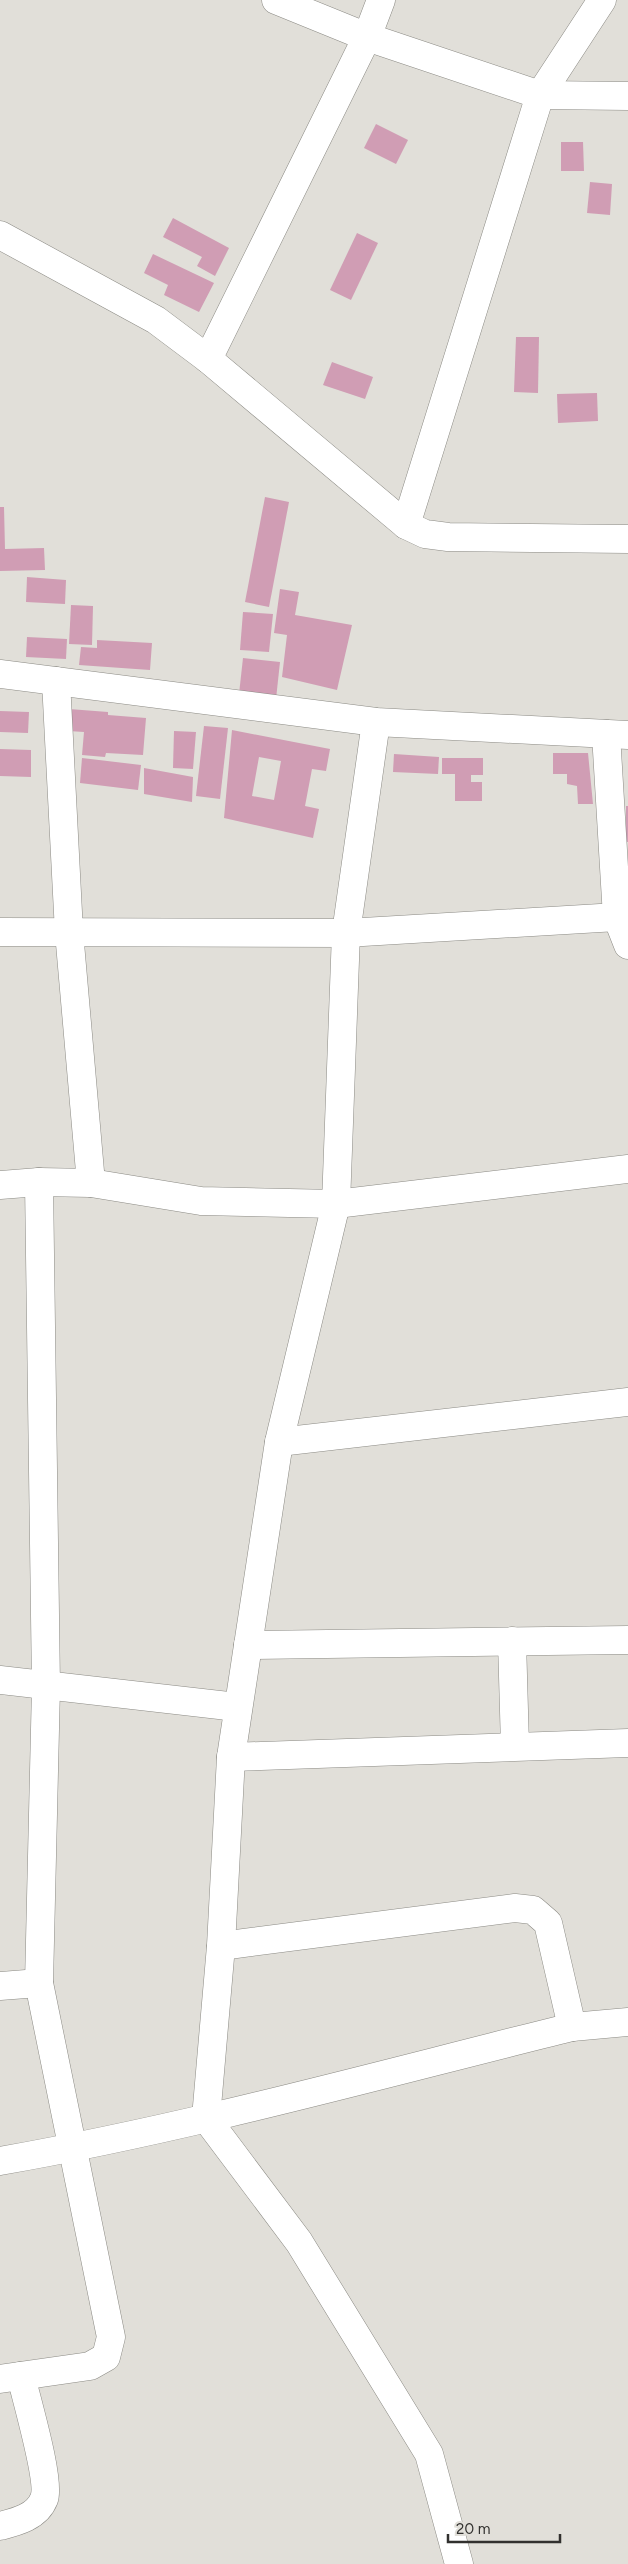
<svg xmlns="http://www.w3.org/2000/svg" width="628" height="2564" font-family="Figtree,sans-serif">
  <rect width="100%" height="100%" fill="#e1dfd9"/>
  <g fill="#d09db4" fill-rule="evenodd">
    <polygon points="376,124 408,140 396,164 364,148"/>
    <polygon points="561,142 583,142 584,171 561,171"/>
    <polygon points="590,182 612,184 610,215 587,213"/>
    <polygon points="173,218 229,248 215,276 197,266 202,257 163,237"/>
    <polygon points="357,233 378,243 351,300 330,290"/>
    <polygon points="153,254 214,283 199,312 164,295 168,285 144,273"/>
    <polygon points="516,337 539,337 538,393 514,392"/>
    <polygon points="332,362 373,377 365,399 323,385"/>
    <polygon points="597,393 598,421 558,423 557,394"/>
    <polygon points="265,497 289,502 269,607 245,602"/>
    <polygon points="0,507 4,507 5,549 44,548 45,570 0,571"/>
    <polygon points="27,577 66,580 65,604 26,602"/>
    <polygon points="280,589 299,592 295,615 352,625 337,690 282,677 287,635 274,633"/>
    <polygon points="71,605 93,606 92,645 69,644"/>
    <polygon points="243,612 273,614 269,652 240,650"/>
    <polygon points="27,637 67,639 66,659 26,657"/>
    <polygon points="97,640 152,643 150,670 79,665 81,647 97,648"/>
    <polygon points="243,658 280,662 276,699 239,694"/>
    <polygon points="69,709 108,712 108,715 146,718 143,755 106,753 105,757 82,755 84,732 68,731"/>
    <polygon points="0,711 29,712 28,733 0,732"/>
    <polygon points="204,726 228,728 220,799 196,796"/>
    <path d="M232 730 330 749 326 771 312 769 305 806 319 809 313 838 224 818ZM259 757 281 761 274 800 252 796Z"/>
    <polygon points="174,731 196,732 193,769 173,768"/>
    <polygon points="0,749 31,750 31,777 0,776"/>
    <polygon points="553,753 588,753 593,804 578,804 577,786 567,784 567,774 553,774"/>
    <polygon points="394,754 439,757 438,774 393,772"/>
    <polygon points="82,758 141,765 138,790 80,783"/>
    <polygon points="442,758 483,758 483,775 471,775 471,782 482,782 482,801 455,801 455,774 442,774"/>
    <polygon points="144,768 193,777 192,802 144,794"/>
    <rect x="626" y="806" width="2" height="36"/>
  </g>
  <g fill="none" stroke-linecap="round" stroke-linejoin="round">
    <g stroke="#8b8a84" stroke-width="29">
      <g id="street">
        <polyline points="276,0 367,37 540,95 628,96"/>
        <polyline points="0,235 156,320 208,359 406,525 425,534 448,537 628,539"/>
        <polyline points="208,359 367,37 381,0"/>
        <polyline points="406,525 540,95 602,0"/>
        <polyline points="0,674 376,722 628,735"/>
        <polyline points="56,681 69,932 91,1183"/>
        <polyline points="376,722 346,933 336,1204 279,1442 231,1757 221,1946 206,2118 299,2242 429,2454 459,2564"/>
        <polyline points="606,734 617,917 628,945"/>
        <polyline points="0,932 346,933 617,917"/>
        <polyline points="0,1185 39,1182 91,1183 201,1201 336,1204 628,1169"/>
        <polyline points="279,1442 628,1402"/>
        <polyline points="512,1641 515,1746"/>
        <polyline points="248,1645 628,1640"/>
        <polyline points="0,1680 237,1707"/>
        <polyline points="231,1757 628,1743"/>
        <polyline points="221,1946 515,1908 533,1910 548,1923 572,2027"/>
        <polyline points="0,1986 39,1983"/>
        <path d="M0 2161C193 2127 382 2074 572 2027L628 2022"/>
        <polyline points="0,2379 90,2366 106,2357 111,2337 39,1983 46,1687 39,1182"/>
        <path d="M0 2526C16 2522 37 2517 44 2499 51 2482 26 2398 21 2376"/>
      </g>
    </g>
    <use href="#street" stroke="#fff" stroke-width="28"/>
  </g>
  <path d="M448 2534v8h112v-8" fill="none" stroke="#31302e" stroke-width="2.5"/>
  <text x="456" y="2534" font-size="15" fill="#31302e" stroke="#e1dfd9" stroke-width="4" paint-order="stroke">20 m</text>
</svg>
